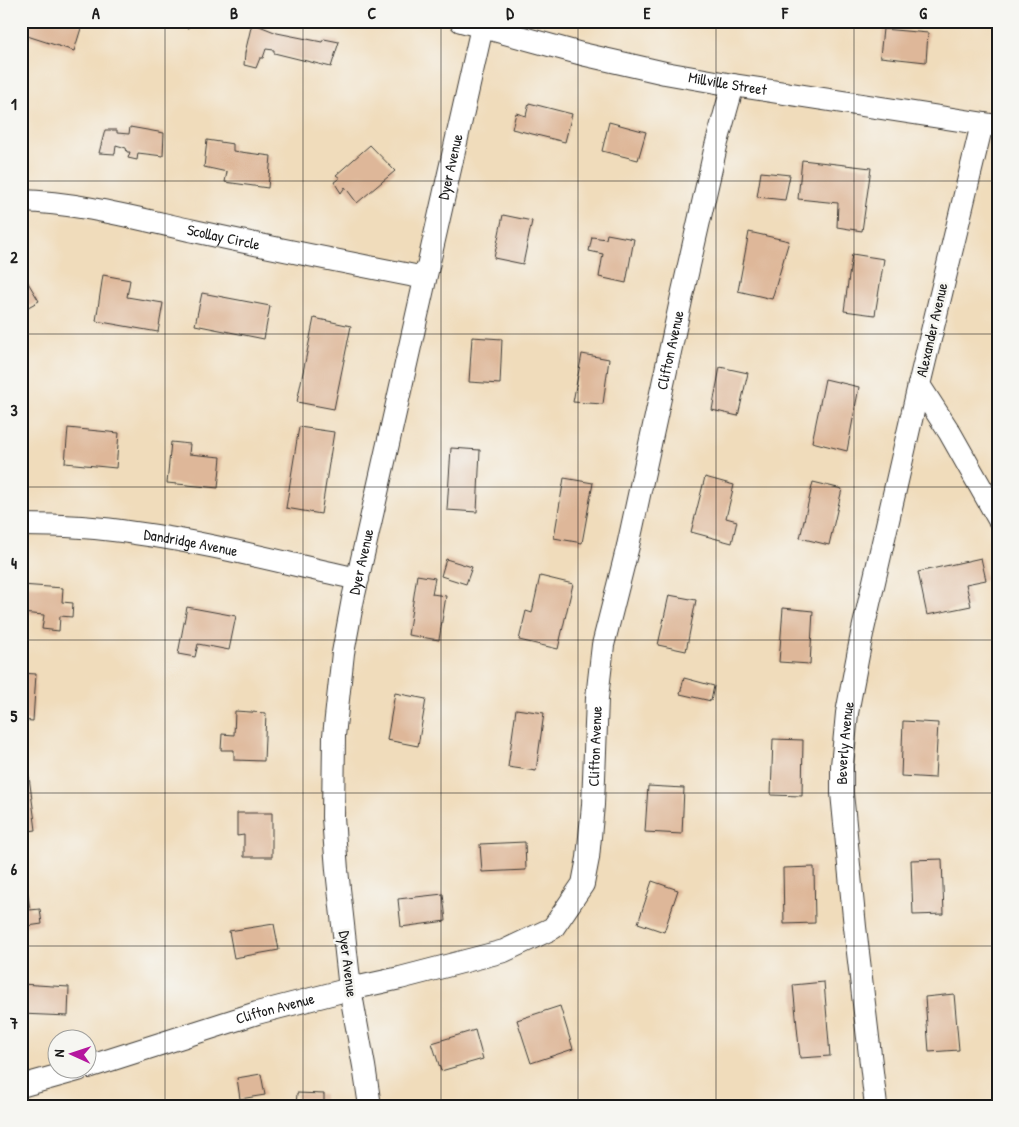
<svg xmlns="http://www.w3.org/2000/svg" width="1019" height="1127" font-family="'Patrick Hand',sans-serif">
  <rect width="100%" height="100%" fill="#f6f6f2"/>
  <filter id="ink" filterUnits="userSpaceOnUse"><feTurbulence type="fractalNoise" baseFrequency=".02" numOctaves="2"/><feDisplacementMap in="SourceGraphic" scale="10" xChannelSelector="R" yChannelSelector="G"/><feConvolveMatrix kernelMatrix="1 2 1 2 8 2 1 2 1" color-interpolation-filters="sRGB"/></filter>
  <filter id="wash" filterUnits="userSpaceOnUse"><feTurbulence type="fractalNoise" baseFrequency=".0096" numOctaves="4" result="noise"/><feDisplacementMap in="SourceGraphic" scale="20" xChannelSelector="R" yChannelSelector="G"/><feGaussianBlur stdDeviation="1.12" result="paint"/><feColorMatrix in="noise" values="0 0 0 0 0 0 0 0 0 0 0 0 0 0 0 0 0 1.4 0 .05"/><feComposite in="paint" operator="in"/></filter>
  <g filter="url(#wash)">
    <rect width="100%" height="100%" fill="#f0dcbb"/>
    <g id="blocks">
      <g fill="#deb799">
        <polygon points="21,21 70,21 82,25 74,51 21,34"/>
        <polygon points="161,21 190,21 188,28"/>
        <polygon points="252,23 277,33 322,42 324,39 339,42 331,67 274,53 274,50 266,49 263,58 260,58 256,68 244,65 245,53"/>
        <polygon points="883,29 928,33 926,62 880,57"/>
        <polygon points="529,103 572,114 565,142 512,129 516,113 526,116"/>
        <polygon points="609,122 646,132 638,160 602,151"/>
        <polygon points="130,127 164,133 163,156 138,153 137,160 128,158 130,152 127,152 126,148 116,145 115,154 99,153 105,130 117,130 117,133 129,134"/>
        <polygon points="207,140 233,144 233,151 271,156 268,188 225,182 227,172 204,167"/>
        <polygon points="370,145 395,171 357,203 345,187 341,193 334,182 340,178 336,175"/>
        <polygon points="802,160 871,168 862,231 837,227 838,203 798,199"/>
        <polygon points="761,172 790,175 785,200 757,197"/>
        <polygon points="503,215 532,221 523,264 494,258"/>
        <polygon points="749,232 789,241 772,299 738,291"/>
        <polygon points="607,234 634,239 626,283 599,277 603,254 589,251 592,237 606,239"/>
        <polygon points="852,254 884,259 875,315 844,311"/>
        <polygon points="21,271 39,301 21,311"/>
        <polygon points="103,275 130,280 127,297 163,303 158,332 96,321"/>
        <polygon points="202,293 270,306 264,339 195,325"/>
        <polygon points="314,318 351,326 334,409 297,402"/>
        <polygon points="472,337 502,339 500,384 469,382"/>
        <polygon points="582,354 609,359 603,404 573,402"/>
        <polygon points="720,367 748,373 738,416 712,410"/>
        <polygon points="825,379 859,387 847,451 812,442"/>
        <polygon points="299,427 334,432 321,514 286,508"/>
        <polygon points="68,428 119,433 116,468 65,463"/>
        <polygon points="171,442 190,444 189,454 221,457 218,488 167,483"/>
        <polygon points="451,448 480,450 477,512 447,510"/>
        <polygon points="705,477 734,485 726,518 737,521 732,543 691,532"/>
        <polygon points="564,478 593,483 582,543 554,538"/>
        <polygon points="813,482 842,489 829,545 800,538"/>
        <polygon points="981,558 986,580 966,584 971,606 927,615 918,572"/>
        <polygon points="446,559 472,567 466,584 441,576"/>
        <polygon points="417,575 435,578 432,594 446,596 439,640 408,635"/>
        <polygon points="540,576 573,584 558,649 519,640 526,611 532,613"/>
        <polygon points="21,585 63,588 62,602 73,603 72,617 60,616 59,631 42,629 44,615 21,613"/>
        <polygon points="669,595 696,600 686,651 658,645"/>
        <polygon points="187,607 236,616 229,650 198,644 195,657 178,654"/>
        <polygon points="783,608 813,611 810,664 779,662"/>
        <polygon points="21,673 36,674 33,721 21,720"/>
        <polygon points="684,678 714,686 711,701 680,694"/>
        <polygon points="395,693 426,699 418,746 387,740"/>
        <polygon points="516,709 544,713 536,771 508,767"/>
        <polygon points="235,711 266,713 264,761 234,760 234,750 221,750 222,734 234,735"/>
        <polygon points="903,721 938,723 935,778 901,776"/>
        <polygon points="773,739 803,740 802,796 771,795"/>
        <polygon points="29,777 36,830 21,832 21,778"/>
        <polygon points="648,786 684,788 682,834 645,832"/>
        <polygon points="237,813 272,813 272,857 244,857 244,835 237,836"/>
        <polygon points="525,842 526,870 482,872 480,844"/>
        <polygon points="942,859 944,914 913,915 911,860"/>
        <polygon points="814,867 815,923 784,924 783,868"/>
        <polygon points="21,875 25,875 30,910 40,909 42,924 21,927"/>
        <polygon points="652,881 678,890 664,932 638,923"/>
        <polygon points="443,894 446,921 401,927 398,899"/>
        <polygon points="274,924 279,950 234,958 229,931"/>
        <polygon points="824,982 830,1056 800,1058 793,985"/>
        <polygon points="21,984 69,987 68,1016 21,1014"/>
        <polygon points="954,994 959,1050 929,1052 925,997"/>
        <polygon points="560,1006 573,1049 531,1063 517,1020"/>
        <polygon points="475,1030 483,1059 441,1071 432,1043"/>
        <polygon points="261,1074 265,1095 240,1099 237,1078"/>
        <polygon points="297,1093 324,1094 324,1106 296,1106"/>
      </g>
    </g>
  </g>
  <g filter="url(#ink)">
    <use href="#blocks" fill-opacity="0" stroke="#3c3934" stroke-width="1"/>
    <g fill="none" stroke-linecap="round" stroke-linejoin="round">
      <g stroke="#3c3934" stroke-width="24">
        <g id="minor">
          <path id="s1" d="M461 21 582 54 665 73 733 85 998 126"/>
          <polyline points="982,124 919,385 950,433 998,518"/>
          <path id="s2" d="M21 201C77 202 139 219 194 231 271 248 348 263 425 278"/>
          <path id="s3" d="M21 525C59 525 97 527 135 533 210 543 284 563 358 579"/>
          <path id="s4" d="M88 1067 257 1013 350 989 400 978 504 951 553 928 583 884 588 858 593 805 597 698 603 645 628 546 682 296 716 146 733 85"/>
          <polyline points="21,1086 78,1070"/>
          <path id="s5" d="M370 1106 364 1066 350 989 337 870 333 817 334 736 343 653 353 599 482 27"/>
          <path id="s6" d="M876 1106 855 927 842 793V766L847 713 862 634 919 385"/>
        </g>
      </g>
      <use href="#minor" stroke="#fff" stroke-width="22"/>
    </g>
  </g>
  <path fill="none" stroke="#1c1c1c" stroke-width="1" stroke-opacity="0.55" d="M165 21V1106M303 21V1106M441 21V1106M578 21V1106M716 21V1106M854 21V1106M21 181H998M21 334H998M21 487H998M21 640H998M21 793H998M21 946H998"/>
  <g text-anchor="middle" stroke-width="5" stroke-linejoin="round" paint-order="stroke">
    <g font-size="15" fill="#1c1c1c" stroke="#f6f6f2">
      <text dy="5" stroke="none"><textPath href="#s1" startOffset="274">Millville Street</textPath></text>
      <text dy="5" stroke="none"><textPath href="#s5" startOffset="954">Dyer Avenue</textPath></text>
      <text dy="5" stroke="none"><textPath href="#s2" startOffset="206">Scollay Circle</textPath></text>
      <text transform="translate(932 330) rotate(-77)" y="5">Alexander Avenue</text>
      <text dy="5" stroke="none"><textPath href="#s4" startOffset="1082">Clifton Avenue</textPath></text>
      <text dy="5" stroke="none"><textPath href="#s3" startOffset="171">Dandridge Avenue</textPath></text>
      <text dy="5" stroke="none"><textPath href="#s5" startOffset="549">Dyer Avenue</textPath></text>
      <text dy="5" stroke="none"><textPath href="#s6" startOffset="365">Beverly Avenue</textPath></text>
      <text dy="5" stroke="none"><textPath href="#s4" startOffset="678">Clifton Avenue</textPath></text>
      <text transform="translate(348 964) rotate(83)" y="5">Dyer Avenue</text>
      <text dy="5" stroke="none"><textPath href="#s4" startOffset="196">Clifton Avenue</textPath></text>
    </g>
  </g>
  <rect width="1019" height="1127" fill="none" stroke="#f6f6f2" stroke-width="55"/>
  <g transform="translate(72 1054) rotate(273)"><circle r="24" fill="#f6f6f2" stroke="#9f9f9c"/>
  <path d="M0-4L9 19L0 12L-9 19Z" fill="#b5179e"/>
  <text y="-8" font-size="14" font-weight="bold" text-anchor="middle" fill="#1c1c1c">N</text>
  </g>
  <rect x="28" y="28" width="964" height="1072" fill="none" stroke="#1c1c1c" stroke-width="2"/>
  <g font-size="16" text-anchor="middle" font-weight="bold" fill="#1c1c1c">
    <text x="96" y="19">A</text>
    <text x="234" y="19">B</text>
    <text x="372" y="19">C</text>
    <text x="510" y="19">D</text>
    <text x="647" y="19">E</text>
    <text x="785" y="19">F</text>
    <text x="923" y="19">G</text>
    <text x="14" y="110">1</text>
    <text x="14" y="263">2</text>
    <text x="14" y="416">3</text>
    <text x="14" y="569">4</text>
    <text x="14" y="722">5</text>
    <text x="14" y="875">6</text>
    <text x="14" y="1029">7</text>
  </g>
</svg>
